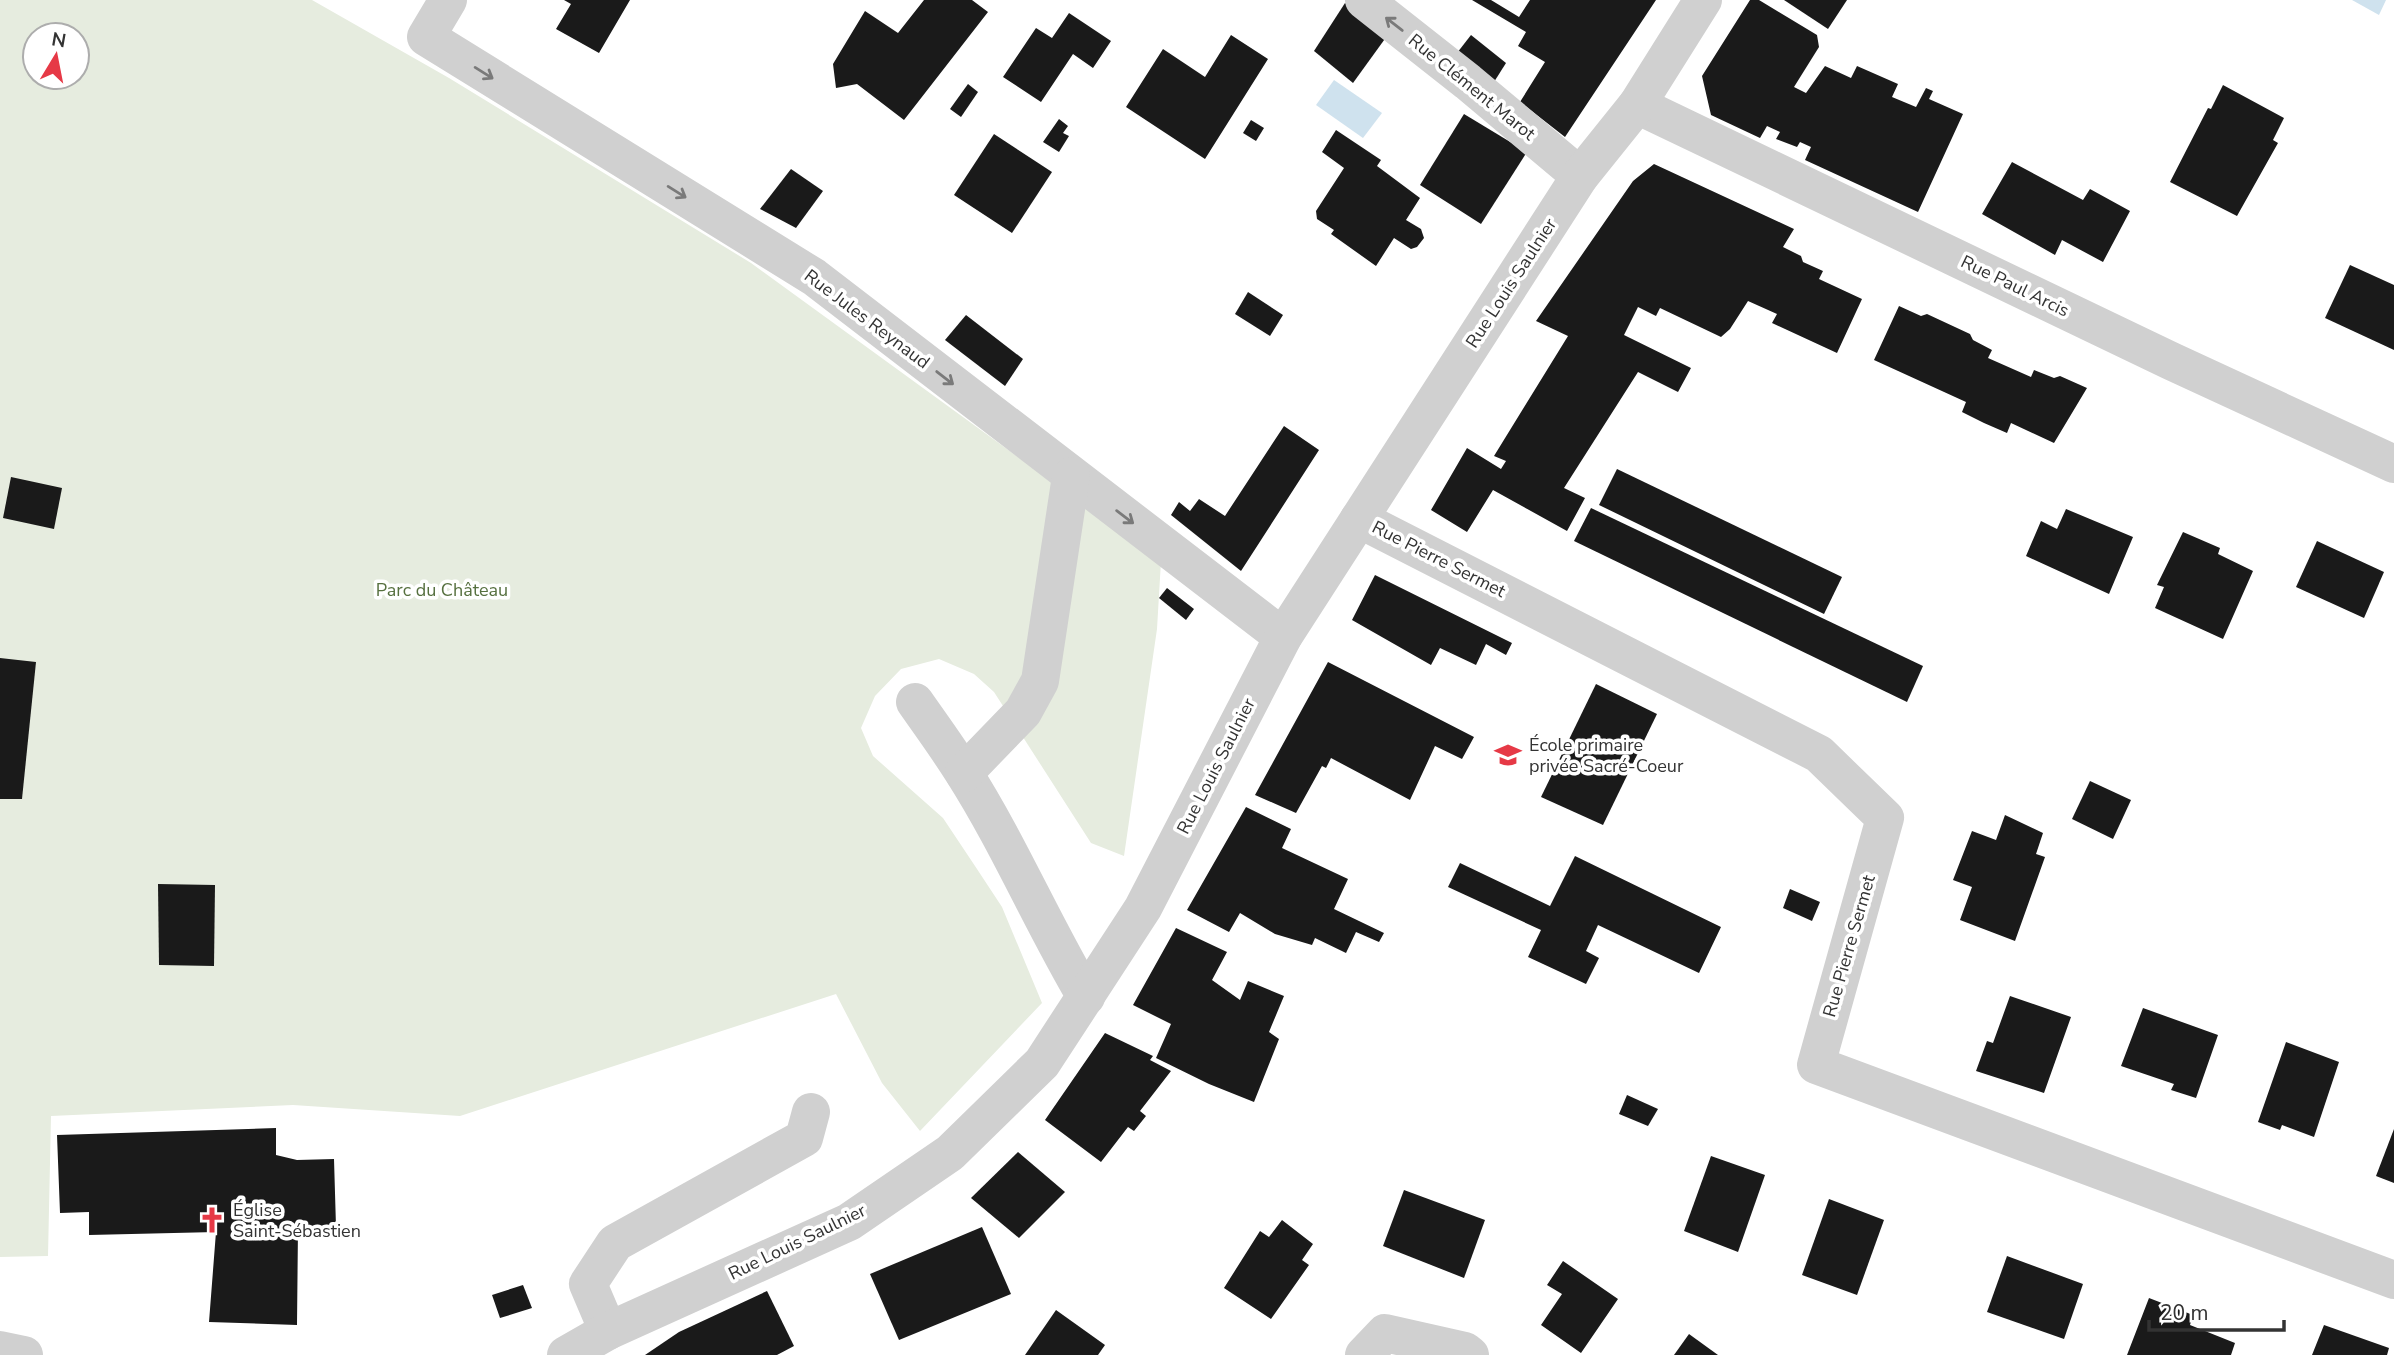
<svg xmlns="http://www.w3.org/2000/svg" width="2394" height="1355" font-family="'Nunito Sans',sans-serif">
  <rect width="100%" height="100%" fill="#fff"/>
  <path fill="#e6ecdf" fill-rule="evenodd" d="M0 0H312L449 78 751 263 1161 561 1157 629 1124 856 1091 843 994 692 974 674 939 659 901 669 875 696 861 728 873 756 943 818 977 869 1002 907 1042 1003 920 1131 882 1083 836 994 460 1116 293 1105 51 1116 48 1256 0 1257ZM35 35H77V77H35Z"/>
  <g fill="#cfe2ee">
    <polygon points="2352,0 2386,0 2379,15"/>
    <polygon points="1334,80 1382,113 1363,138 1316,105"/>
  </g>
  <g fill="#1a1a1a">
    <polygon points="564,0 630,0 599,53 556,29 571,4"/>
    <polygon points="924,0 972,0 988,12 904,120 857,84 836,88 833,64 865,11 898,33"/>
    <polygon points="1472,0 1491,0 1519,17 1530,0 1656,0 1565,137 1520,102 1545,62 1518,46 1526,32"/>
    <polygon points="1750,0 1759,0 1817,35 1819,47 1794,87 1806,93 1825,66 1851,78 1857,66 1898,84 1892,97 1916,107 1926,88 1933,91 1929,99 1963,114 1918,212 1805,160 1811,147 1800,142 1797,147 1776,139 1780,132 1767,126 1760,138 1711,115 1702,76"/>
    <polygon points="1784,0 1847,0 1828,29"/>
    <polygon points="1345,3 1387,36 1353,83 1314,51"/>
    <polygon points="1069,13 1111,41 1093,68 1073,54 1041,102 1003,77 1036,28 1052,38"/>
    <polygon points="1231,35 1268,59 1205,159 1126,107 1163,49 1205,77"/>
    <polygon points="1471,35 1506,63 1494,82 1457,53"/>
    <polygon points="968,84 978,92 961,117 950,109"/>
    <polygon points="2223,85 2284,118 2273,140 2278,143 2237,216 2170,182 2208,108 2211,109"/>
    <polygon points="1464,114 1527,152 1481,224 1420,185"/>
    <polygon points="1059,119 1068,126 1063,133 1069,136 1059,152 1043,142"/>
    <polygon points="1251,120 1264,128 1256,141 1243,133"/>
    <polygon points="1336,130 1381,160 1377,166 1420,198 1406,220 1421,229 1424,238 1417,247 1411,249 1394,238 1376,266 1331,234 1334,230 1317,219 1316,211 1344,168 1322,152"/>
    <polygon points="994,134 1052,172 1012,233 954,195"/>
    <polygon points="2012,162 2083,200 2090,189 2130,211 2103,262 2062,240 2055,255 1982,214"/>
    <polygon points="1654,164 1794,229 1783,247 1801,256 1803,262 1823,271 1819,279 1862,299 1837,353 1772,323 1777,314 1748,301 1730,329 1721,337 1660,308 1656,316 1638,307 1624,335 1691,368 1678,392 1638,372 1564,488 1585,498 1567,531 1493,490 1467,532 1431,510 1467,448 1501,469 1506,461 1494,456 1568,336 1536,321 1633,181"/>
    <polygon points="791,169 823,191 796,228 760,209"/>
    <polygon points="2350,265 2394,285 2394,350 2325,318"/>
    <polygon points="1248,292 1283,315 1270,336 1235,314"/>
    <polygon points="1899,306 1921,316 1927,314 1970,334 1973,340 1992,350 1988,358 2031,377 2034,370 2054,378 2060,376 2087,388 2054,443 2011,423 2007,433 1984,423 1962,412 1966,402 1874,360"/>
    <polygon points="966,315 1023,359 1005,386 945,340"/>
    <polygon points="1284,426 1319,450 1241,571 1171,515 1179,502 1190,511 1199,499 1225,516"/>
    <polygon points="1617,469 1842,577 1824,614 1599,505"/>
    <polygon points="11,477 62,488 54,529 3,518"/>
    <polygon points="1591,508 1923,666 1907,702 1574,541"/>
    <polygon points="2066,509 2133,537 2109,594 2026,556 2041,521 2057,529"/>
    <polygon points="2183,532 2220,548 2218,554 2253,571 2223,639 2155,608 2164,587 2157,585"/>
    <polygon points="2317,541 2384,572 2364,618 2296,587"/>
    <polygon points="1375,575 1512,643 1506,655 1486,644 1476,665 1440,648 1431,665 1352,620"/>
    <polygon points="1167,588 1194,609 1186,620 1159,598"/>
    <polygon points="0,658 36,662 22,799 0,799"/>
    <polygon points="1328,662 1474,737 1462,759 1435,746 1410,800 1331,758 1326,768 1322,766 1296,813 1255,795"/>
    <polygon points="1596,684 1657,714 1603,825 1541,797"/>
    <polygon points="2090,781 2131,800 2113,839 2072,819"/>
    <polygon points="1246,807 1291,829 1282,848 1348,879 1334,909 1384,933 1379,942 1356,932 1346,953 1315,938 1312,945 1275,934 1240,913 1229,932 1187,910"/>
    <polygon points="2005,815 2043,833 2036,854 2045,857 2015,941 1960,920 1972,887 1953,880 1972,831 1996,840"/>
    <polygon points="1575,856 1721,927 1699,973 1598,925 1586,951 1599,958 1586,984 1528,957 1541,930 1448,887 1460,863 1550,906"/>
    <polygon points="158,884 215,885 214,966 159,965"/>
    <polygon points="1790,889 1820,902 1812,921 1783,908"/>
    <polygon points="1176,928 1227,952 1212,980 1240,1000 1248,981 1284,996 1269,1032 1279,1039 1254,1102 1209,1084 1156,1058 1171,1024 1133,1005"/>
    <polygon points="2010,996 2071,1017 2044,1093 1976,1071 1987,1041 1993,1043"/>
    <polygon points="2143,1008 2218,1035 2196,1098 2171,1090 2174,1084 2121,1066"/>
    <polygon points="1105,1033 1153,1056 1150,1060 1171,1071 1140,1111 1146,1116 1134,1131 1128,1127 1101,1162 1045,1120"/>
    <polygon points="2286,1042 2339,1062 2314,1137 2282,1125 2280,1130 2258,1122"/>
    <polygon points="1627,1095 1658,1109 1648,1126 1619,1114"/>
    <polygon points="276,1128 276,1155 297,1160 334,1159 336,1227 298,1228 297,1325 209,1322 216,1232 89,1235 89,1212 60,1213 57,1135"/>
    <polygon points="2394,1129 2394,1183 2376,1176"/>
    <polygon points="1018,1152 1065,1192 1019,1238 971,1198"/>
    <polygon points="1711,1156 1765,1175 1738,1252 1684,1231"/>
    <polygon points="1404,1190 1485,1220 1464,1278 1383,1246"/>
    <polygon points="1829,1199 1884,1220 1857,1295 1802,1275"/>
    <polygon points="1282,1220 1313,1244 1302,1260 1309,1265 1271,1319 1224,1288 1260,1231 1269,1237"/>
    <polygon points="982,1227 1011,1294 899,1340 870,1274"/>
    <polygon points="2007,1256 2083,1284 2064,1339 1987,1312"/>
    <polygon points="1563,1261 1618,1299 1581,1353 1541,1325 1562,1294 1547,1285"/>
    <polygon points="523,1285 532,1308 500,1318 492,1295"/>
    <polygon points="767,1291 794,1346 777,1355 645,1355 679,1332"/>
    <polygon points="2149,1298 2193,1315 2190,1325 2235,1343 2231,1355 2127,1355"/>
    <polygon points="1056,1310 1105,1345 1098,1355 1025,1355"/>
    <polygon points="2324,1325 2389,1348 2387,1355 2312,1355"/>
    <polygon points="1689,1334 1718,1355 1674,1355"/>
  </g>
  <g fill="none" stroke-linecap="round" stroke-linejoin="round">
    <g stroke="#d0d0d0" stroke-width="38">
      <polyline points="448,0 426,37 814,277 1283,637"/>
      <polyline points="1364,0 1468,82 1580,176"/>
      <polyline points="1637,105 2171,361 2394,464"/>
      <polyline points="1359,519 1819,754 1885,818 1816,1065 2394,1280"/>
      <path d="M915 702C931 725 948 748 963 772 1009 844 1042 923 1086 997"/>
      <polyline points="964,773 1023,712 1040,681 1071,476"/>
      <polyline points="608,1331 588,1284 615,1243 804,1138 811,1112"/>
      <polyline points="0,1350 24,1355"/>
      <polyline points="566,1355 608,1331 849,1222 950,1153 1042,1063 1143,908 1283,637 1580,176 1637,105 1703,0"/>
      <polyline points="1364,1355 1385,1333 1465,1351 1470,1355"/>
    </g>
  </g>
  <defs><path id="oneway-shaft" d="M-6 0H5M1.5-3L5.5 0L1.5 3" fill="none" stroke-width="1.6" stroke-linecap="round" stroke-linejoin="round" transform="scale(1.75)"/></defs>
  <g stroke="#7a7a7a">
    <use href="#oneway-shaft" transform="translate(1394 24) rotate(-142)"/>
    <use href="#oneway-shaft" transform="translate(484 73) rotate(32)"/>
    <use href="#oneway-shaft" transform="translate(677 192) rotate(32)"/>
    <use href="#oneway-shaft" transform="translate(945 378) rotate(38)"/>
    <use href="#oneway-shaft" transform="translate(1125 517) rotate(37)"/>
  </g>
  <defs>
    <g id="school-bare" transform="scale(2.1)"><path d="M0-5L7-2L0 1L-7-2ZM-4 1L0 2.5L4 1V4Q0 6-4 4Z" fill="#e63946" stroke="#fff" stroke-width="2.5" paint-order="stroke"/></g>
    <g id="church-bare" transform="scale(2.1)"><path d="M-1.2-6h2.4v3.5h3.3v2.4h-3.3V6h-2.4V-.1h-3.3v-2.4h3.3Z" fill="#e63946" stroke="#fff" stroke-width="2.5" paint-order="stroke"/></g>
  </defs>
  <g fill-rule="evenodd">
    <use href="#school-bare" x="1508" y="755"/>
    <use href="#church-bare" x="212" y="1220"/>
  </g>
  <g text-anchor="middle" stroke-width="7" stroke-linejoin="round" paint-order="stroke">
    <g font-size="18" fill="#333" stroke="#fff">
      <text transform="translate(1472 87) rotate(39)" y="6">Rue Clément Marot</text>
      <text transform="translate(1511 283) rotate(-57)" y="6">Rue Louis Saulnier</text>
      <text transform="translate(2015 286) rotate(26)" y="6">Rue Paul Arcis</text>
      <text transform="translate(867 319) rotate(37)" y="6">Rue Jules Reynaud</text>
      <text transform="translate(1439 559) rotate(27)" y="6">Rue Pierre Sermet</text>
      <text transform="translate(1216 766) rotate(-63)" y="6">Rue Louis Saulnier</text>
      <text transform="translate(1849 946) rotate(-74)" y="6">Rue Pierre Sermet</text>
      <text transform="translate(797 1242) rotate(-26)" y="6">Rue Louis Saulnier</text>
    </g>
    <g font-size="18" fill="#56703f" stroke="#fff">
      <text x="442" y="596">Parc du Château</text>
    </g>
    <g font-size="18" fill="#333" stroke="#fff" text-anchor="start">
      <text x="1529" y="751">École primaire<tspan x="1529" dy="21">privée Sacré-Coeur</tspan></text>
      <text x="233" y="1216">Église<tspan x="233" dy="21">Saint-Sébastien</tspan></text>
    </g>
  </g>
  <g transform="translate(56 56) rotate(10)"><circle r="33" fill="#ffffff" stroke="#adadad" stroke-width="2"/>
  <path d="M0-5L12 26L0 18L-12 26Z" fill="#e63946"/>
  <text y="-10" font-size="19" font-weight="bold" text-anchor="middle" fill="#333333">N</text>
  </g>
  <path d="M2149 1320v10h135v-10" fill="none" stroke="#333333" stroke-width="3.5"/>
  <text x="2160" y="1320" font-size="21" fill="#333333" stroke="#ffffff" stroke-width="5" paint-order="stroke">20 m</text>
</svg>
